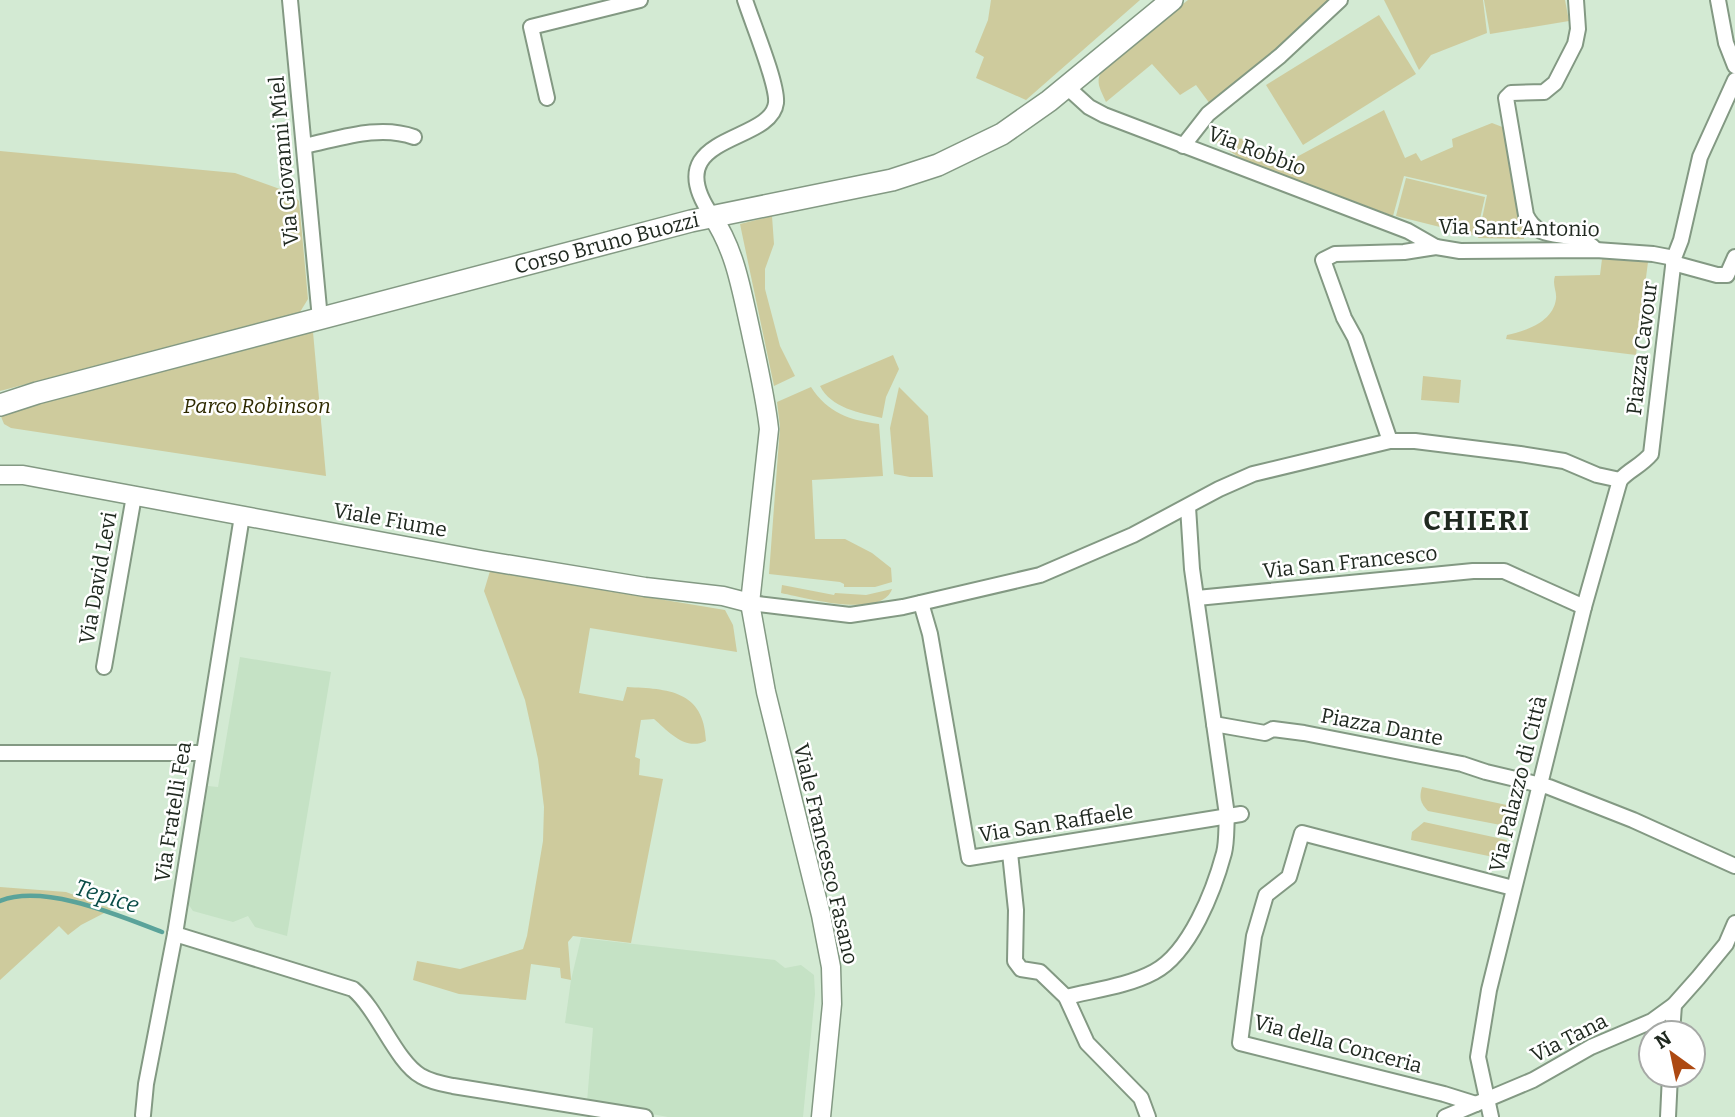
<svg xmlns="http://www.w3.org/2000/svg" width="1735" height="1117" font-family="Bitter,serif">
  <rect width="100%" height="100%" fill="#d3ead3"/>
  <g fill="#c5e2c5">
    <polygon points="240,657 331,672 287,936 255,927 248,916 233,922 193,911 188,904 208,786 218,787"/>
    <polygon points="581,938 775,960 785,968 801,965 814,975 815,994 803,1117 668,1117 587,1102 593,1028 565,1023 571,980"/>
  </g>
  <g fill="#cecb9d">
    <polygon points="991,0 1140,0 1026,100 976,78 984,57 975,52 988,20"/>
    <path d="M1188 0H1330L1289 42 1210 104 1196 85 1180 95 1152 64 1106 102C1099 86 1094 81 1105 66Z"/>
    <polygon points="1384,0 1483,0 1487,33 1431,55 1419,70"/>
    <polygon points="1484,0 1565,0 1569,21 1490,34"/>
    <polygon points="1379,15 1416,74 1303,145 1266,85"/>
    <polygon points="1384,110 1405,158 1416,153 1421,161 1453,147 1452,139 1492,123 1505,128 1524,221 1524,239 1478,238 1487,195 1404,176 1393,216 1243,160 1213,140 1210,135 1244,139 1278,160 1291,160"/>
    <polygon points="0,151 235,173 291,193 299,201 308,299 300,312 0,391"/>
    <polygon points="1406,178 1485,197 1476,236 1396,216"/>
    <polygon points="772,216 774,244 765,269 765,289 780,346 795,376 774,386 740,224"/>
    <path d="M1602 259 1648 262 1636 355 1506 339 1507 335C1526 331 1553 322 1556 299 1557 291 1552 285 1555 276L1600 275Z"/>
    <polygon points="313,332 326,476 11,428 4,424 0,414"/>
    <path d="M893 355 899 369 886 397 882 418C860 413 831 408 820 386Z"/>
    <polygon points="1423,376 1461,380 1459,403 1421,400"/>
    <path d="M811 387C828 413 849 420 879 424L883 476 812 480 815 539H845L872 553 891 568 892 582 875 587H844V584L840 582 769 574 780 427 777 402Z"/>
    <polygon points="899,387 928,416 933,477 910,477 894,474 890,428"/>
    <path d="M490 571 725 610 733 625 737 652 590 628 579 693 623 701 627 687C668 689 704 690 706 741 685 751 669 732 654 719L641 720 635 757 640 759 639 775 663 779 631 943 573 936 568 942 571 980 561 978 560 968 531 964 526 1000 459 994 413 980 417 961 460 969 523 949 527 936 543 841 544 807 538 759 525 700 484 591Z"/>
    <path d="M782 585 834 595 835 593 866 595 892 589C882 619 805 598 781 593Z"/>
    <path d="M1422 787 1516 807 1511 827 1428 811C1420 803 1419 797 1422 787Z"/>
    <polygon points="1424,822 1507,840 1503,859 1411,840 1412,832"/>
    <polygon points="0,887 66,892 112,909 81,925 68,935 59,926 0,980"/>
  </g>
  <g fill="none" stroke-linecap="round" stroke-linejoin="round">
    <path stroke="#5aa39a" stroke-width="4.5" d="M0 901C44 883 120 916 162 932"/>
    <g stroke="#839983" stroke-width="18">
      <g id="minor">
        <polyline points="290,0 320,319"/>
        <path d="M1576 0 1578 29 1575 44 1555 83 1544 92 1511 93 1506 98 1526 215C1541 247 1573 225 1596 250"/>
        <polyline points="1718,0 1726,43 1735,66"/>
        <polyline points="1067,87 1089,107 1104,115 1408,231 1436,247"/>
        <polyline points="547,98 531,27 640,0"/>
        <path d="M304 146C339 139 379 124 414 137"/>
        <polyline points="1183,146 1208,114 1280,56 1340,0"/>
        <path d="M712 216C655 133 771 145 776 103 778 84 752 22 745 0"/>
        <polyline points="1673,263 1717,275 1727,275 1735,257"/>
        <polyline points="1390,441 1355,338 1344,318 1323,260 1335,254 1404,252 1436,247 1460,251 1596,250 1653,254 1674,258"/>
        <path d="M1620 480C1630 469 1641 466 1651 454L1674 258 1681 240 1700 157 1735 80"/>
        <polyline points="1197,598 1473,571 1504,571 1584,607"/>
        <polyline points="750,603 850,615 903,607 1040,575 1133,535 1219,489 1253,474 1390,441 1415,441 1520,454 1564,461 1597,475 1620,480"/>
        <polyline points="921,603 930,634 969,858 1241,814"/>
        <polyline points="104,667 134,496"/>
        <polyline points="1214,724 1265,733 1273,729 1304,733 1462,764 1486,772 1549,787 1633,820 1735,866"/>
        <polyline points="0,753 203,753"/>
        <polyline points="1010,853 1016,910 1015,961 1021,969 1040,972 1066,997 1087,1043 1141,1098 1148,1117"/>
        <path d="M175 934 353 989C378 1010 396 1062 421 1076 431 1082 443 1084 453 1086L645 1117"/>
        <path d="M1066 997C1094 990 1128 986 1154 972 1190 953 1214 890 1224 853 1227 841 1226 827 1227 815L1192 569 1188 507"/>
        <polyline points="1672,1033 1674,1005"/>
        <polyline points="1476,1104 1444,1094 1240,1043 1254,936 1266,895 1289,877 1302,833 1513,888"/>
        <polyline points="143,1115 146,1084 175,934 242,516"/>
        <polyline points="1445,1117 1533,1080 1591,1047 1652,1021 1674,1005 1698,978 1726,944 1735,923"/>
        <polyline points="1491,1117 1478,1057 1489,990 1584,607 1620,480"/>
        <polyline points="1668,1117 1670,1075"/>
      </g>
    </g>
    <g stroke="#839983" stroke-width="21">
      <g id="tertiary">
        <path d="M712 216C735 250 741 288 750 328 757 361 765 394 769 429L750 603 766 692 821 915 831 967 832 1004 821 1117"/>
        <polyline points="0,475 23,475 481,560 645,587 723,596 750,603"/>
      </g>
    </g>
    <g stroke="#839983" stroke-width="24">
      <g id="primary">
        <path id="s1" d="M0 405 37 393 691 221 892 180 938 165 1002 134 1049 101 1172 0"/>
      </g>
    </g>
    <use href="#minor" stroke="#fff" stroke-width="14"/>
    <use href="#tertiary" stroke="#fff" stroke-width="18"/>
    <use href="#primary" stroke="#fff" stroke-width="21"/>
  </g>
  <g text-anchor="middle" stroke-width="5" stroke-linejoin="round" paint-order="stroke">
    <g font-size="21" fill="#202920" stroke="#fff">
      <text transform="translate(1257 151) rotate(21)" y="7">Via Robbio</text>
      <text transform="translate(284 161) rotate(-95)" y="7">Via Giovanni Miel</text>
      <text transform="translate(1519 228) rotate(1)" y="7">Via Sant'Antonio</text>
      <text dy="7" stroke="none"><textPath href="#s1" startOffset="628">Corso Bruno Buozzi</textPath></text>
      <text transform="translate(1642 348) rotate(-83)" y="7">Piazza Cavour</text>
      <text transform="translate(390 520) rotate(10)" y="7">Viale Fiume</text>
      <text transform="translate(1350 562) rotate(-6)" y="7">Via San Francesco</text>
      <text transform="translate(98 578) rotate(-80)" y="7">Via David Levi</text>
      <text transform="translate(1382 727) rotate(11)" y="7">Piazza Dante</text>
      <text transform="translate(1518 784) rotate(-76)" y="7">Via Palazzo di Città</text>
      <text transform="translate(173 812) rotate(-81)" y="7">Via Fratelli Fea</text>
      <text transform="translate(1056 823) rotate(-9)" y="7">Via San Raffaele</text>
      <text transform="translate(826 854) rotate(77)" y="7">Viale Francesco Fasano</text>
      <text transform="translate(1569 1038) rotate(-27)" y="7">Via Tana</text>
      <text transform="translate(1338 1044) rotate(15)" y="7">Via della Conceria</text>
    </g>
    <g font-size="21" font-style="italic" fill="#2e2a00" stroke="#fff">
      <text x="257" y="413">Parco Robinson</text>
    </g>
    <g font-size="23" font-style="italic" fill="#094c47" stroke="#fff">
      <text transform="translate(107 896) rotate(17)" y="8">Tepice</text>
    </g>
    <g font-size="28" font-weight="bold" letter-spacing="2" fill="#202920" stroke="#fff">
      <text x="1477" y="530">CHIERI</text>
    </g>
  </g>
  <g transform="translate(1672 1054) rotate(327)"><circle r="33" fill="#ffffff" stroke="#a6a9a6" stroke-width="2"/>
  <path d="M0-5L12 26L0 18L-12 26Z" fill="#ad4912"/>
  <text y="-10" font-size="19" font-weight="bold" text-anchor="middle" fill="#202920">N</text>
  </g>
</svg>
